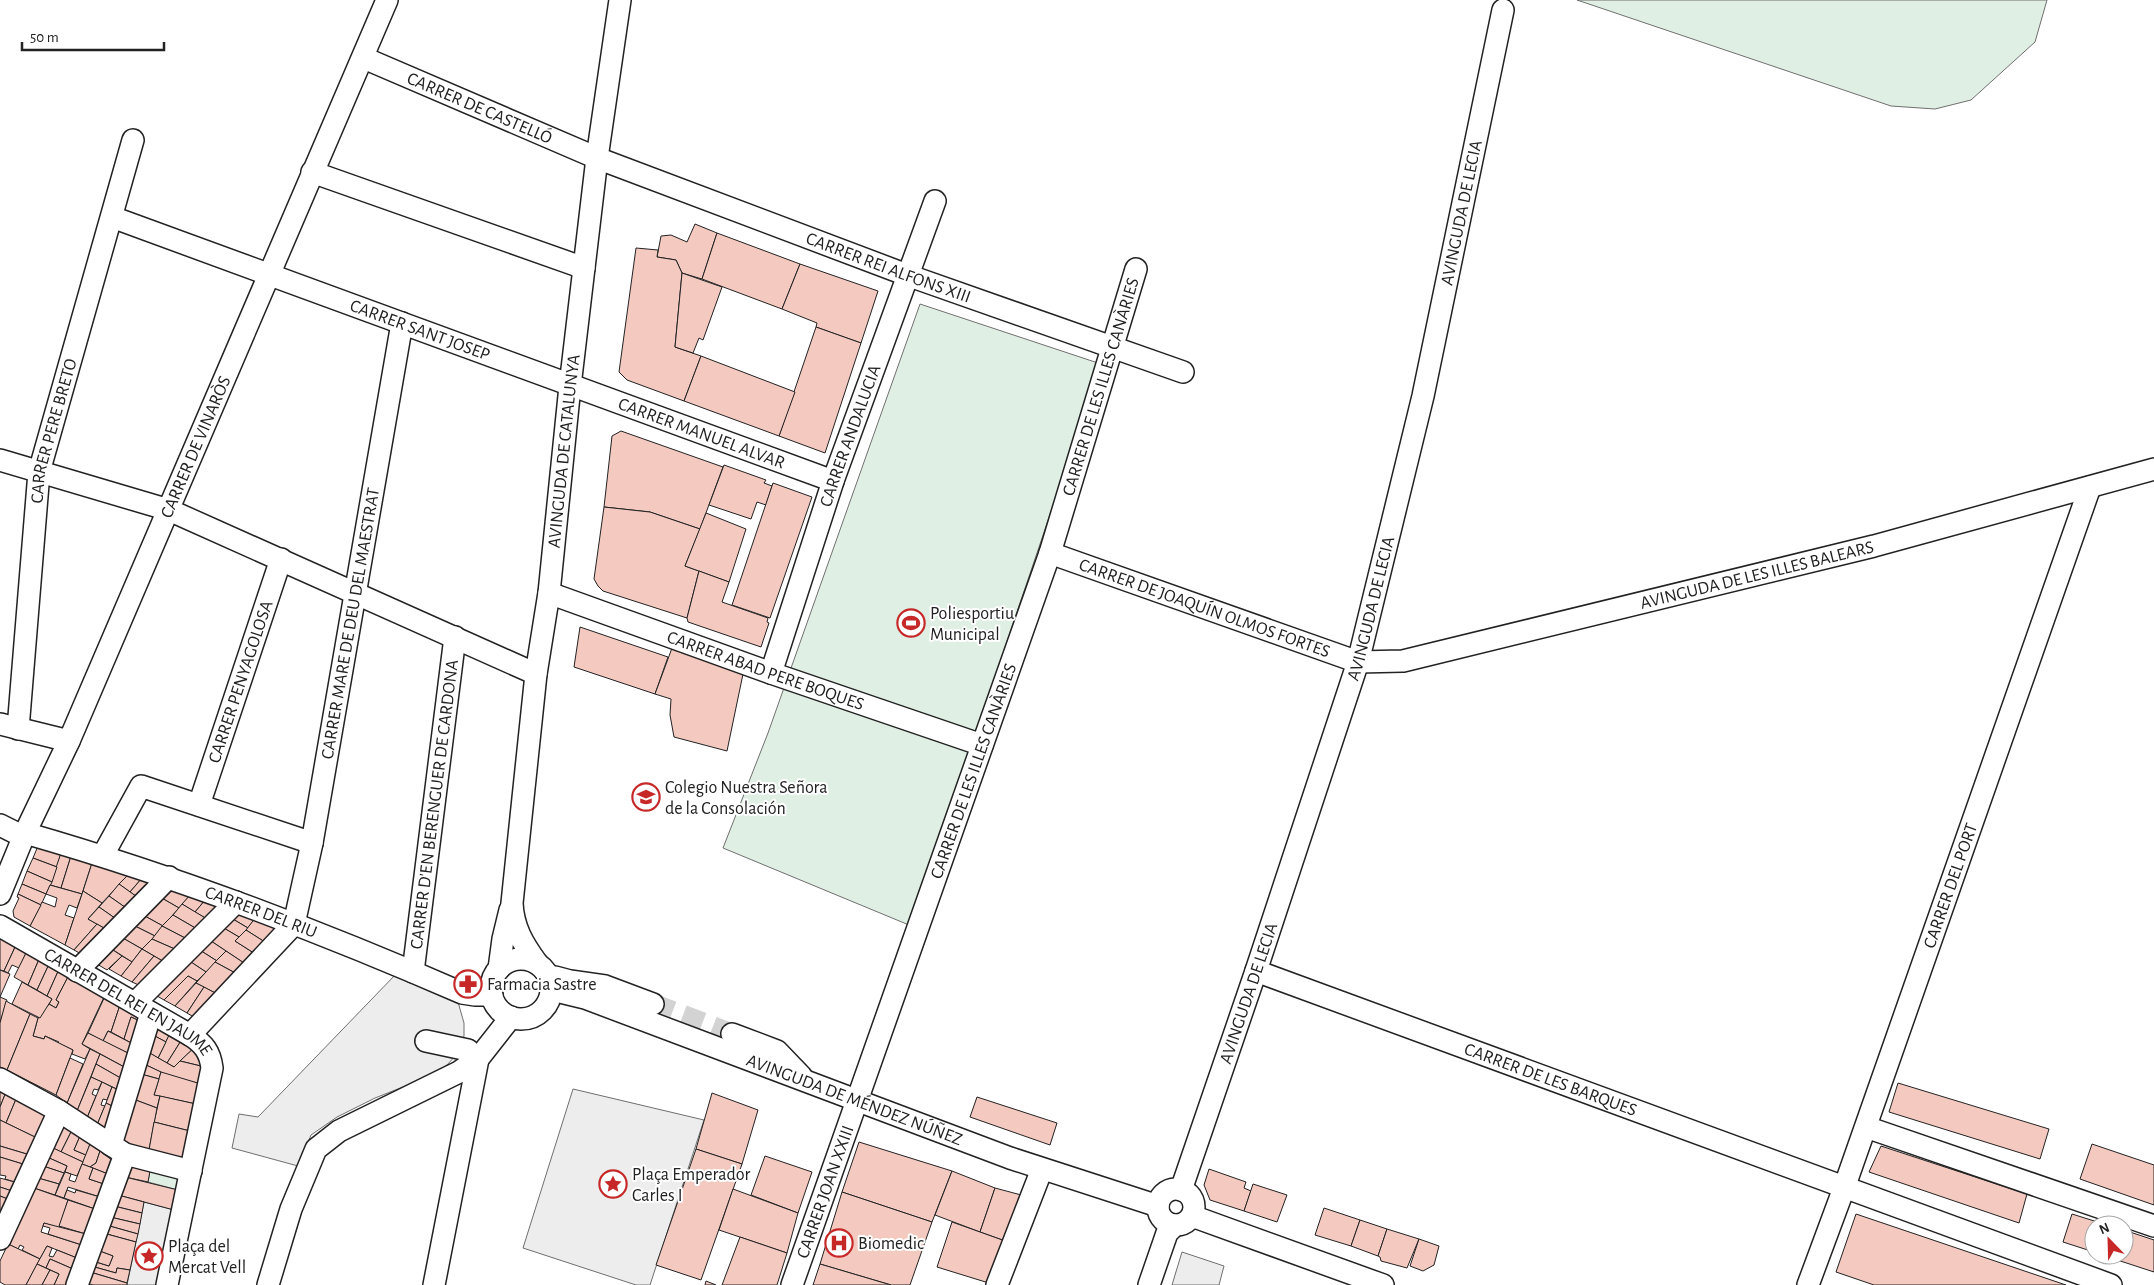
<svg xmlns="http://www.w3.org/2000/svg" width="2154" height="1285" font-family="'Alegreya Sans',sans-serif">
  <rect width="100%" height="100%" fill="#fff"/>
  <g fill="#e0efe3" stroke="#6f6f6f">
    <polygon points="1577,0 2047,0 2035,42 1971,100 1935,109 1891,106"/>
    <polygon points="920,304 1101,364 952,804 909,925 723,848 768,733"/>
    <polygon points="150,1171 181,1178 178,1190 148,1182"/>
  </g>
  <g fill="#ededed" stroke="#6f6f6f">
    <polygon points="397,973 458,1002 464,1023 464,1036 457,1054 447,1065 431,1076 375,1098 337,1117 311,1135 298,1166 232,1148 239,1114 258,1117"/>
    <polygon points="573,1089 704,1120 650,1285 636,1285 523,1248"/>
    <polygon points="144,1202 174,1210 161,1285 127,1285"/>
    <polygon points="1182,1252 1224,1266 1219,1285 1172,1285"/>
  </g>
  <g fill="#f3c9c0" stroke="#222">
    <polygon points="695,224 717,233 702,279 682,273 676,260 657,257 661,236 671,235 687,242"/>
    <polygon points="717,233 800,264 782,309 702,279"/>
    <polygon points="636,248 658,250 657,257 676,260 682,273 675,347 701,356 684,401 627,380 619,372"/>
    <polygon points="800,264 878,291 861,343 816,327 817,323 782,309"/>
    <polygon points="682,273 722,287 703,340 699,338 693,353 675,347"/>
    <polygon points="816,327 861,343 825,453 779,436"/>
    <polygon points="701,356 795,392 779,436 684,401"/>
    <polygon points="621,431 723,467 700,529 650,512 604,507 612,436"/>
    <polygon points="724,465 766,480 764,483 772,486 766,505 757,502 751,519 709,505"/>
    <polygon points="773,483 812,497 770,618 732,605"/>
    <polygon points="604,507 650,512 700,529 685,566 699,571 687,618 603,591 598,586 594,579"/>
    <polygon points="706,513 746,529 729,582 685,566"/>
    <polygon points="699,571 729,582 722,602 768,618 767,622 769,623 761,647 688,622 687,618"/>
    <polygon points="580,627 668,657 655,694 574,667"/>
    <polygon points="672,648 743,674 727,751 674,737 670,715 671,699 655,694"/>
    <polygon points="38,846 61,853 57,867 33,858"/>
    <polygon points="61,853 71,856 61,888 50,885"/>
    <polygon points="71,856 92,863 82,894 61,888"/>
    <polygon points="33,858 57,867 52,882 27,871"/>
    <polygon points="92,863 129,874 102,903 83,891"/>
    <polygon points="27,871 52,882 46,894 22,884"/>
    <polygon points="129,874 142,878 130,892 119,884"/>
    <polygon points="142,878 156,883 140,899 130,892"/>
    <polygon points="22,884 46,894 41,905 18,894"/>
    <polygon points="119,884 140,899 129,910 109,896"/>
    <polygon points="50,885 82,894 77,908 69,905 65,915 74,918 65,945 30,926 42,902 55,907 57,898 46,894"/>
    <polygon points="169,887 191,894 179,908 160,897"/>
    <polygon points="83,891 102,903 88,919 97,924 74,950 65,945"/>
    <polygon points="18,894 41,905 30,926 14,917 13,911 19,898 17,897"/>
    <polygon points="191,894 206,899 195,912 182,904"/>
    <polygon points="109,896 129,910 119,921 99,907"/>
    <polygon points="160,897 179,908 163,926 143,915"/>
    <polygon points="206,899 221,904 207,919 195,912"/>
    <polygon points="182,904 207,919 197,929 173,915"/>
    <polygon points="99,907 119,921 109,931 88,919"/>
    <polygon points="232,908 256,917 248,928 226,915"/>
    <polygon points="143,915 163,926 155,936 133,925"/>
    <polygon points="173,915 197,929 187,939 162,926"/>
    <polygon points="226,915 248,928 239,937 217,924"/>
    <polygon points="256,917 283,928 268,944 246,930"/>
    <polygon points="97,924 109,931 83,955 74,950"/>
    <polygon points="217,924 239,937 235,941 257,955 247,965 205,937"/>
    <polygon points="133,925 155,936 142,949 121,937"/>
    <polygon points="162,926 187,939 177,950 152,939"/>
    <polygon points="246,930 268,944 257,955 235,941"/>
    <polygon points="0,937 16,945 4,971 0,970"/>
    <polygon points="121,937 142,949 132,962 110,948"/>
    <polygon points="205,937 226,951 217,961 195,947"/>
    <polygon points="152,939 177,950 166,963 142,949"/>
    <polygon points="16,945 27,951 19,968 12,965 8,973 4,971"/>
    <polygon points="195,947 217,961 206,972 185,958"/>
    <polygon points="110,948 122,956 107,970 97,964"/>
    <polygon points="142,949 154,956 132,982 121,976"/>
    <polygon points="27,951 40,957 28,985 14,977"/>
    <polygon points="226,951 247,965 239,975 215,962"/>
    <polygon points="122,956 132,962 121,976 109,969"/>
    <polygon points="154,956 166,963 143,987 132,982"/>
    <polygon points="40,957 50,962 37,990 28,985"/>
    <polygon points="185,958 206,972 197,981 188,976 164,1000 152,993"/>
    <polygon points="50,962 60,967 47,996 37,990"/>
    <polygon points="215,962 239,975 219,995 196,983"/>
    <polygon points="60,967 70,973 56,1000 59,1002 56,1008 49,1004 52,999 47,996"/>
    <polygon points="0,970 10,974 0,997"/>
    <polygon points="70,973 106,993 82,1044 90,1049 85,1059 72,1054 73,1050 58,1043 59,1042 45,1036 44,1039 33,1036 38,1018 49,1004 56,1008 59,1002 56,1000"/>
    <polygon points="188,976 197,981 175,1006 164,1000"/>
    <polygon points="22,982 52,999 40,1018 12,1004"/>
    <polygon points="196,983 204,987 187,1013 175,1006"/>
    <polygon points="204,987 219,995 197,1019 187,1013"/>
    <polygon points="106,994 121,1002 111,1032 108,1031 103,1041 88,1033"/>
    <polygon points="0,997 7,1000 0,1023"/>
    <polygon points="6,1001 30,1014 7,1070 0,1067 0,1023"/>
    <polygon points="121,1002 144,1016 142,1022 131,1017 124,1039 111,1032"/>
    <polygon points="30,1014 38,1018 33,1036 44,1039 45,1036 73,1050 56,1095 7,1070"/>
    <polygon points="131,1017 142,1022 135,1045 124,1039"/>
    <polygon points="158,1020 172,1029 166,1042 153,1035"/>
    <polygon points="172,1029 184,1036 167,1063 158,1058"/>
    <polygon points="108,1031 135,1045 132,1055 103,1041"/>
    <polygon points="88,1033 132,1055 128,1069 82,1044"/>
    <polygon points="153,1035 166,1042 158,1058 148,1052"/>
    <polygon points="184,1036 196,1046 174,1067 167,1063"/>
    <polygon points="196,1046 205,1067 180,1061"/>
    <polygon points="90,1049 100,1054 77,1111 67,1103"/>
    <polygon points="148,1052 174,1067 180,1061 205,1067 201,1084 169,1076 144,1064"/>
    <polygon points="100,1054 128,1069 124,1080 96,1064"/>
    <polygon points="70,1058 83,1064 67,1103 56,1095"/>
    <polygon points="96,1064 124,1080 121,1091 91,1077"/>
    <polygon points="144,1064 161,1072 159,1079 141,1074"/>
    <polygon points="161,1072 201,1084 196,1104 154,1095"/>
    <polygon points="141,1074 159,1079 154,1095 160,1096 157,1108 133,1099"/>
    <polygon points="91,1077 102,1082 98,1090 94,1089 92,1094 96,1096 87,1118 77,1111"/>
    <polygon points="102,1082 112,1087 107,1100 103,1099 101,1105 105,1106 97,1125 87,1118"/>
    <polygon points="1898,1083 2049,1129 2040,1159 1889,1112"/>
    <polygon points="0,1084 8,1087 0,1107"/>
    <polygon points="8,1087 19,1092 6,1123 0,1120 0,1107"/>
    <polygon points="112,1087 121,1091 116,1108 106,1103"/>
    <polygon points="19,1092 48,1111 37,1138 6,1123"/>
    <polygon points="712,1093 758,1110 742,1164 696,1149"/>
    <polygon points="160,1096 196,1104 190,1131 154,1122"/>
    <polygon points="977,1097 1057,1123 1050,1145 970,1117"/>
    <polygon points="133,1099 157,1108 149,1150 119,1143"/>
    <polygon points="106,1103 116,1108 107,1133 97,1125"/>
    <polygon points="0,1120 37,1138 30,1155 0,1146"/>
    <polygon points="61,1122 72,1130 61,1152 51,1147"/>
    <polygon points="154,1122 190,1131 186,1155 178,1158 149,1150"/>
    <polygon points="72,1130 80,1136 74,1150 86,1155 83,1162 61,1152"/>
    <polygon points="80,1136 90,1144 86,1155 74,1150"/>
    <polygon points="859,1142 952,1171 932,1222 842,1192"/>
    <polygon points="90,1144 100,1151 96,1163 90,1167 82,1164"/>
    <polygon points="2092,1144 2154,1165 2154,1205 2080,1179"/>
    <polygon points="0,1146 30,1155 26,1165 0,1157"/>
    <polygon points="1881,1146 2027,1194 2019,1223 1869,1172"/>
    <polygon points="51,1147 83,1162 77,1176 65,1172 67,1166 47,1157"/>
    <polygon points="696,1149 742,1164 701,1280 656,1265"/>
    <polygon points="100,1151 113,1161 108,1174 90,1167 96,1163"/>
    <polygon points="765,1156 812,1172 798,1213 751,1195"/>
    <polygon points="0,1157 26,1165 18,1183 5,1179 6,1176 0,1175"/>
    <polygon points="47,1157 67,1166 64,1173 43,1166"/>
    <polygon points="82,1164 93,1168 89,1179 104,1184 100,1197 68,1187 64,1198 55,1195 65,1172 71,1174 69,1180 75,1182"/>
    <polygon points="43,1166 64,1173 59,1184 38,1178"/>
    <polygon points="130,1166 150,1171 148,1182 125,1177"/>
    <polygon points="93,1168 108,1174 104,1184 89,1179"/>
    <polygon points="1209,1169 1246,1182 1244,1188 1251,1191 1244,1211 1210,1200 1204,1185"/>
    <polygon points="952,1171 995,1188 980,1232 935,1215"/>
    <polygon points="125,1177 178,1190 174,1210 118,1195"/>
    <polygon points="0,1178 18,1183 15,1192 0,1187"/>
    <polygon points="38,1178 59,1184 55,1195 34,1188"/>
    <polygon points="1253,1184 1287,1195 1277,1222 1244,1211"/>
    <polygon points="0,1187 15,1192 13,1201 0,1196"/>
    <polygon points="34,1188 68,1200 59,1228 44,1223 41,1232 82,1245 77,1258 47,1246 40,1259 22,1250 24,1247 20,1245 18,1249 8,1244"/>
    <polygon points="995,1188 1025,1196 1008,1242 980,1232"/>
    <polygon points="733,1189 798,1213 787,1253 719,1230"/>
    <polygon points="67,1190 75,1193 76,1190 100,1197 95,1209 64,1198"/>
    <polygon points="842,1192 932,1222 910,1285 891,1285 820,1264"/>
    <polygon points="118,1195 144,1202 142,1213 114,1206"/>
    <polygon points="0,1196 13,1201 0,1217"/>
    <polygon points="68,1200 95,1209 86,1234 59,1226"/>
    <polygon points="114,1206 142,1213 140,1224 110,1217"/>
    <polygon points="1324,1208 1360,1220 1351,1246 1315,1235"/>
    <polygon points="1856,1214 2066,1285 1874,1285 1836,1272"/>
    <polygon points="2072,1214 2107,1225 2094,1225 2094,1252 2063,1242"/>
    <polygon points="110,1217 140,1224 138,1234 106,1225"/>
    <polygon points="1360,1220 1387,1229 1378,1256 1351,1246"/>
    <polygon points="952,1222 1008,1242 992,1284 937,1267"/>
    <polygon points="44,1223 86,1234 82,1245 48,1234 50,1228 43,1226"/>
    <polygon points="106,1225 138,1234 136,1242 103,1233"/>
    <polygon points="1387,1229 1419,1239 1407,1268 1381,1261 1380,1257 1378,1256"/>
    <polygon points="2124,1230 2154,1240 2154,1272 2102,1255 2124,1255"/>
    <polygon points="103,1233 136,1242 130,1270 117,1268 116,1273 91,1266 93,1261 109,1266 113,1256 97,1250"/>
    <polygon points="740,1237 787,1253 777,1285 722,1285"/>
    <polygon points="1419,1239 1439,1246 1434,1265 1423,1271 1410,1266"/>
    <polygon points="8,1244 40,1259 26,1285 5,1285 0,1282 0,1261"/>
    <polygon points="47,1246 52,1248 49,1256 53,1257 57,1250 77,1258 73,1269 50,1259 46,1268 37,1264"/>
    <polygon points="97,1250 113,1256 109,1266 93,1261"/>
    <polygon points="50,1259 73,1269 67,1285 54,1285 59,1274 46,1268"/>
    <polygon points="37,1264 50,1270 42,1285 26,1285"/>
    <polygon points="820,1264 891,1285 813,1285"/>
    <polygon points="91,1266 116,1273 117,1268 130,1270 127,1283 90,1272"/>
    <polygon points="50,1270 59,1274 54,1285 42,1285"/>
    <polygon points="90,1272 127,1283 127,1285 93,1285 86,1283"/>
    <polygon points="706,1281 716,1285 705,1285"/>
  </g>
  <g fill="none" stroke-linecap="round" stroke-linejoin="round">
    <polyline stroke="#d3d3d3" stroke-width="21" stroke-dasharray="21 11" stroke-linecap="butt" points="653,1004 732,1034"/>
    <g stroke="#222" stroke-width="24">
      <g id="minor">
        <path id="s1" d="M364 58 597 158 907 275 1183 372"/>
        <polyline points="312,172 584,268"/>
        <path id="s2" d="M112 217 833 481"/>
        <polyline points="0,460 169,510 536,674"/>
        <path id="s3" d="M1050 553 1358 662 1403 661 1874 546 2154 469"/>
        <path id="s4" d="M549 593 771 673 982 745"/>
        <path id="s5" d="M771 673 833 481 935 201"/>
        <polyline points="0,724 69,741"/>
        <path id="s6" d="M18 729 39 472 133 140"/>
        <path id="s7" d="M199 805 281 559"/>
        <polyline points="0,825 24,837"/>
        <path id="s8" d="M25 833C175 876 320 931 462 993L475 995H492"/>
        <polyline points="103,855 141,786 312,843"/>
        <path id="s9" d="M0 894 25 833 69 741 387 0"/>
        <path id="s10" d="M0 926 190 1035C204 1044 210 1052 212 1068L167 1285"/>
        <circle cx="521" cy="989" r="30"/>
        <path id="s11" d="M537 963C523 944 513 927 512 903L536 674 549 593 570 386 597 158 620 0"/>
        <polyline points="499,969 503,939 510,910"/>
        <polyline points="77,971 169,877"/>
        <path id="s12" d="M1256 971 2111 1285"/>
        <path id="s13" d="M413 972 455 637"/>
        <polyline points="555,977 570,981 605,986 653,1004"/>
        <path id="s14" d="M552 990 585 998 1010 1158 1158 1206"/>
        <polyline points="135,1003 236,902"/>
        <polyline points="732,1034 777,1051 801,1076"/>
        <path id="s15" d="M190 1035 294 924 312 843 402 323"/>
        <polyline points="426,1041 468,1050 478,1059"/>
        <polyline points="0,1079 59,1111 125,1154 191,1171"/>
        <polyline points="1866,1127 2154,1226"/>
        <polyline points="111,1145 151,1013"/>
        <circle cx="1176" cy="1207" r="18"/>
        <path id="s16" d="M1181 1190 1256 971 1358 662 1423 396 1503 10"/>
        <polyline points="1192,1216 1383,1285"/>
        <polyline points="0,1239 59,1111"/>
        <polyline points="77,1285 125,1154"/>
        <polyline points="268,1285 291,1209 316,1149 339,1131 459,1072 478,1059"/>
        <polyline points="434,1285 478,1059 511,1017"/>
        <path id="s17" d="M792 1285 1050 553 1136 269"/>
        <polyline points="997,1285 1042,1169"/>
        <polyline points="1149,1285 1167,1233 1175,1225"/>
        <path id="s18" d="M1808 1285 1844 1188 2090 487"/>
      </g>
    </g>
    <use href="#minor" stroke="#fff" stroke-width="21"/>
  </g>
  <defs>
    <g id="stadium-ring" transform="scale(1.4375)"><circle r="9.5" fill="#fff" stroke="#c62828" stroke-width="1.5"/><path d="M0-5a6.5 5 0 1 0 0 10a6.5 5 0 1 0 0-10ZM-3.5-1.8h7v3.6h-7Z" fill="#c62828"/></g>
    <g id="school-ring" transform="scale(1.4375)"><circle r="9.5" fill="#fff" stroke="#c62828" stroke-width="1.5"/><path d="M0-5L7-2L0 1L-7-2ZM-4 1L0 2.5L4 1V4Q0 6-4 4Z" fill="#c62828"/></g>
    <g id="pharmacy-ring" transform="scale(1.4375)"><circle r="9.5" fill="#fff" stroke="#c62828" stroke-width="1.5"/><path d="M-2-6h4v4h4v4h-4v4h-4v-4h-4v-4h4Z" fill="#c62828"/></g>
    <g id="sight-ring" transform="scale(1.4375)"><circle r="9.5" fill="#fff" stroke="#c62828" stroke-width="1.5"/><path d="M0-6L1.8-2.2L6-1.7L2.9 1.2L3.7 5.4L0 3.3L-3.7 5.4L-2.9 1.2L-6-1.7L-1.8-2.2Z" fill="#c62828"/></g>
    <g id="hospital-ring" transform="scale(1.4375)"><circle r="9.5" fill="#fff" stroke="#c62828" stroke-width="1.5"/><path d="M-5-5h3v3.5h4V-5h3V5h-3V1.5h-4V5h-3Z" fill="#c62828"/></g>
  </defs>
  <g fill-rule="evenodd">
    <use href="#stadium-ring" x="911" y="623"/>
    <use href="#school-ring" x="646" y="797"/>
    <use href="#pharmacy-ring" x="468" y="984"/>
    <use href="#sight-ring" x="613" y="1184"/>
    <use href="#hospital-ring" x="839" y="1243"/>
    <use href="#sight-ring" x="149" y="1256"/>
  </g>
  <g text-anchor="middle" stroke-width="4" stroke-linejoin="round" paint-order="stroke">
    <g font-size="18" fill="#222" stroke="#fff">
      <text dy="6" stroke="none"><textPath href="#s1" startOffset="126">CARRER DE CASTELLÓ</textPath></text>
      <text dy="6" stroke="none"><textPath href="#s16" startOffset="1018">AVINGUDA DE LECIA</textPath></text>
      <text dy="6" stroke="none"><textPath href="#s1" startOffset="565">CARRER REI ALFONS XIII</textPath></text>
      <text dy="6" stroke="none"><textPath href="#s2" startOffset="328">CARRER SANT JOSEP</textPath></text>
      <text dy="6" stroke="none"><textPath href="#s17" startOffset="950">CARRER DE LES ILLES CANÀRIES</textPath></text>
      <text dy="6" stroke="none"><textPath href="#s6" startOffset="301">CARRER PERE BRETO</textPath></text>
      <text dy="6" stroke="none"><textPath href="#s2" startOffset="628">CARRER MANUEL ALVAR</textPath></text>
      <text dy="6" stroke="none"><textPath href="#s5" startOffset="250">CARRER ANDALUCIA</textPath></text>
      <text dy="6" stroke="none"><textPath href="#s9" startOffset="488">CARRER DE VINARÒS</textPath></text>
      <text dy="6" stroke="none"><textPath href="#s11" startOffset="521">AVINGUDA DE CATALUNYA</textPath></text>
      <text dy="6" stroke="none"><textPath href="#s3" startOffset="736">AVINGUDA DE LES ILLES BALEARS</textPath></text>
      <text dy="6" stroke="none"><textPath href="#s3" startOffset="164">CARRER DE JOAQUÍN OLMOS FORTES</textPath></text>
      <text dy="6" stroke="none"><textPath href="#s16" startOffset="612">AVINGUDA DE LECIA</textPath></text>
      <text dy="6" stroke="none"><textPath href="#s15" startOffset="458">CARRER MARE DE DEU DEL MAESTRAT</textPath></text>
      <text dy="6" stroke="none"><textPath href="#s4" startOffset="230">CARRER ABAD PERE BOQUES</textPath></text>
      <text dy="6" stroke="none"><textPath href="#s7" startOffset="130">CARRER PENYAGOLOSA</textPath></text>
      <text dy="6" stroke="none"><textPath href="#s17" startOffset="545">CARRER DE LES ILLES CANÀRIES</textPath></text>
      <text dy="6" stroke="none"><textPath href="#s13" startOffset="169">CARRER D'EN BERENGUER DE CARDONA</textPath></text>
      <text dy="6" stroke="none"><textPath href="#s18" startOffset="424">CARRER DEL PORT</textPath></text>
      <text dy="6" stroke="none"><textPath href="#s8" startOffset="249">CARRER DEL RIU</textPath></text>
      <text dy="6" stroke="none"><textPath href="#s16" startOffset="208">AVINGUDA DE LECIA</textPath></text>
      <text dy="6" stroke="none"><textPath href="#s10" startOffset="149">CARRER DEL REI EN JAUME</textPath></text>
      <text dy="6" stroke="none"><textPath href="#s12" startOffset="314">CARRER DE LES BARQUES</textPath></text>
      <text dy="6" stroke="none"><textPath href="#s14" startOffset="322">AVINGUDA DE MÉNDEZ NÚÑEZ</textPath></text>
      <text dy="6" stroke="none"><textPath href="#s17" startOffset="99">CARRER JOAN XXIII</textPath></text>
    </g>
    <g font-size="18" fill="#222" stroke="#fff" text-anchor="start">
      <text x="930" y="619">Poliesportiu<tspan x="930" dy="21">Municipal</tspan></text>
      <text x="665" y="793">Colegio Nuestra Señora<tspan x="665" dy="21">de la Consolación</tspan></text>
      <text x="487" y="990">Farmacia Sastre</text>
      <text x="632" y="1180">Plaça Emperador<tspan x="632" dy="21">Carles I</tspan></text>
      <text x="858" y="1249">Biomedic</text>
      <text x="168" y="1252">Plaça del<tspan x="168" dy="21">Mercat Vell</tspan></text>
    </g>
  </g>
  <g transform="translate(2109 1240) rotate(337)"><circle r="24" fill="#ffffff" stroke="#a7a7a7"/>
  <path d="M0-4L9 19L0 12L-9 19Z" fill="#c62828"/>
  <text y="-8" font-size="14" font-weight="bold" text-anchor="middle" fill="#222222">N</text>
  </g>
  <path d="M22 42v8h142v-8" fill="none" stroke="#222222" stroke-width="2.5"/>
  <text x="30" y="42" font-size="15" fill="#222222" stroke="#ffffff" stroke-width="4" paint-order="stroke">50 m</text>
</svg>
